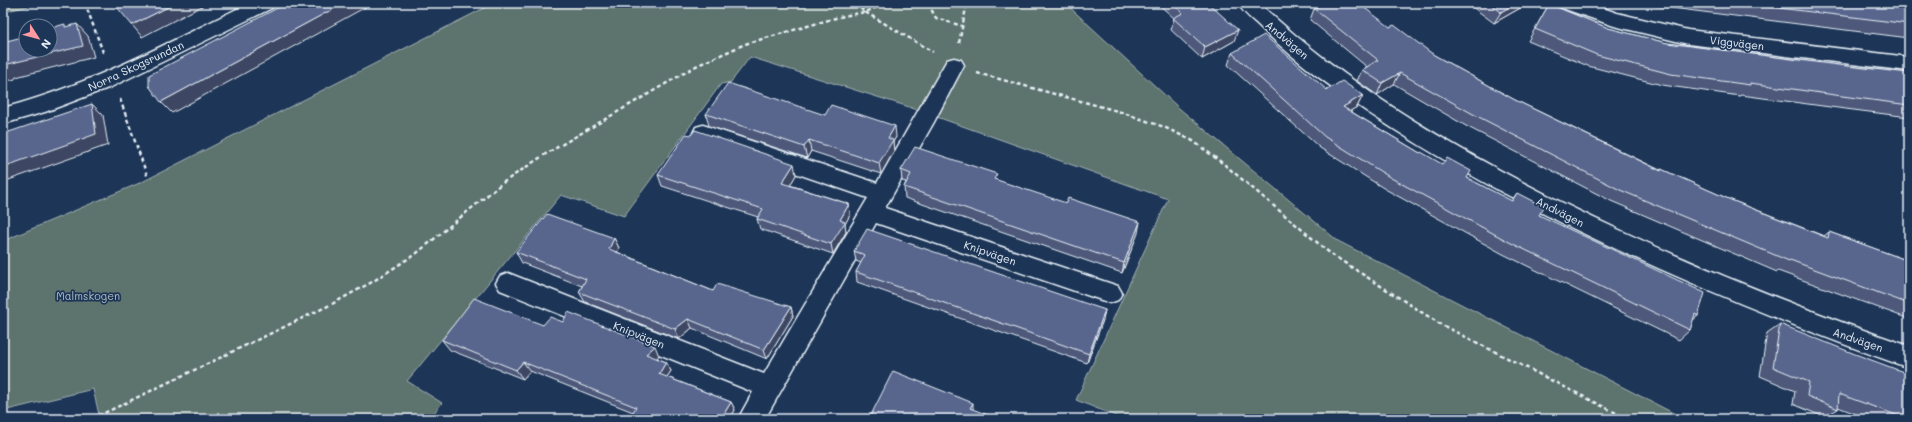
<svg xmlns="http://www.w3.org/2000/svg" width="1912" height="422" font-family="Mali,sans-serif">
  <rect width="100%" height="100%" fill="#1d3557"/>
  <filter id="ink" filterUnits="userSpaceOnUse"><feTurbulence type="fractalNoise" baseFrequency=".025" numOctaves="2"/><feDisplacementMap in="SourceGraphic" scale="8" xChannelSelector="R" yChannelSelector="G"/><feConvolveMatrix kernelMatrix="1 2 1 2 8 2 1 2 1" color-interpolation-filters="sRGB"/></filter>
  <g filter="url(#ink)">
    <g fill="#5d736e" stroke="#a2b2b3">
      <polygon points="3,3 41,3 3,12"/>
      <polygon points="494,3 1065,3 1180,109 1338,241 1685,419 1123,419 1076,400 1168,199 906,106 750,57 731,82 721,84 624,216 561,195 407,381 442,403 429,419 100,419 93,389 3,411 3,241 142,182"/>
    </g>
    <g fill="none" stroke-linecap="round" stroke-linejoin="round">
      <g stroke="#e8f1f8" stroke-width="3">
        <g id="minor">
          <path d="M249 3H274L272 8 111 87 45 112 3 124V108C90 85 168 43 249 3Z"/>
          <path d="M1238 3H1259C1347 86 1451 147 1559 201 1672 257 1789 305 1909 346V368C1783 323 1661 273 1542 213 1464 173 1387 129 1317 76 1296 60 1275 42 1256 23 1249 17 1242 11 1238 3Z"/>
          <polygon points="1560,3 1589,3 1617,13 1688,30 1909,57 1909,71 1688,44 1614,26 1562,8"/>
          <polygon points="954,58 961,60 964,65 934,122 885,208 1118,286 1122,293 1118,300 1110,303 876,223 765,419 738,419 753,392 500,290 496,283 500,276 508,273 764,374 868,198 696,139 693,133 696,127 703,125 877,183 947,60"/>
        </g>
      </g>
      <g stroke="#e8f1f8" stroke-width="2.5" stroke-dasharray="4 3" stroke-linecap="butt">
        <polyline points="85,3 104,55"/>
        <polyline points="855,3 865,12 933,52"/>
        <polyline points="931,3 931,9 936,18 962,26"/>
        <polyline points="959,43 967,3"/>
        <polyline points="977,73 1121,112 1164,127 1193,141 1225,165 1331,254 1440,324 1628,419"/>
        <polyline points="120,99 148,178"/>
        <polyline points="92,419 332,304 372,282 417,253 501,184 544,155 696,66 745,44 839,17 865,12 887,3"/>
      </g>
      <use href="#minor" fill="#1d3557" fill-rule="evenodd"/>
    </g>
    <g fill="#4d587a" stroke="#e8f1f8">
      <polygon points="1157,3 1208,3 1234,41 1202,59 1171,30 1174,18"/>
      <polygon points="1467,3 1524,3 1522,7 1494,23"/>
      <polygon points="1632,3 1909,3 1909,38"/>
      <polygon points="1549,4 1608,28 1667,43 1838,65 1909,73 1909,117 1830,107 1741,95 1740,96 1662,85 1588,66 1528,41"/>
      <polygon points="1314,9 1390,27 1434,55 1515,100 1660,170 1661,169 1731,200 1824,236 1829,232 1909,261 1909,319 1778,271 1777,272 1611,201 1466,126 1394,84 1377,95 1357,81 1362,70 1367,67 1310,20"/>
      <polygon points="1232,53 1327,90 1363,95 1357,107 1350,111 1420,153 1511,201 1517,193 1539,215 1698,316 1693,320 1690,330 1679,340 1503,254 1385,189 1320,148 1228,65"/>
      <polygon points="706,114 825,115 896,137 893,142 894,151 881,174 811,151 807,158 709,126"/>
      <polygon points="901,170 996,180 1138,233 1122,273 905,198 904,187 906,182 902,181"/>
      <polygon points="658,175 796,175 790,185 849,204 850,215 845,224 846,232 833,254 760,229 757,219 758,217 662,186"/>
      <polygon points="614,238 619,248 617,252 713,291 791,307 793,316 767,359 692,328 679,339 585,302 579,292 582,286 522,263 516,252"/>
      <polygon points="854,251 1105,310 1103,320 1087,363 857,282 856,272 861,263 856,261"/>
      <polygon points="563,322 659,356 657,358 666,362 671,371 667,377 731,402 735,410 730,419 629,419 633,412 530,371 523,379 450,350 442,340"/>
      <polygon points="1780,324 1909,419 1869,419 1838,407 1838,409 1824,417 1793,404 1795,391 1760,376 1767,333"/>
    </g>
    <g fill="#3e4763" stroke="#e8f1f8">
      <polygon points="176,3 208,3 142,37 132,25"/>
      <polygon points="344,3 373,3 172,113 161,102"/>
      <polygon points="1516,3 1524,3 1522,7 1494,23 1501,12"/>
      <polygon points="77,24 88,36 94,57 16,77 15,79 3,82 3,68 4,65"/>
      <polygon points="1238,30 1234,41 1202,59 1205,47"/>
      <polygon points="1400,73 1394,84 1377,95 1382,83"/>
      <polygon points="1363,95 1357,107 1338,118 1343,107"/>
      <polygon points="92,104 103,115 108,145 3,182 3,167"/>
      <polygon points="895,126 896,137 893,142 894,151 881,174 879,163 888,138"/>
      <polygon points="809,140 811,151 807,158 804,147"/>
      <polygon points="794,164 796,175 785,194 782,183"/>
      <polygon points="849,204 850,215 845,224 846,232 833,254 831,244 840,220"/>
      <polygon points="1140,222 1138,233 1122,273 1124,263"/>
      <polygon points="614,238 619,248 614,259 609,249"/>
      <polygon points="791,307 793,316 767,359 764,350"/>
      <polygon points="1105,310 1103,320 1087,363 1089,354"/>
      <polygon points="688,319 692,328 679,339 675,329"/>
      <polygon points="655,346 659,356 651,363 646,354"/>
      <polygon points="523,362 530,371 523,379 516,370"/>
      <polygon points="666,362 671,371 663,383 659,374"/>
      <polygon points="731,402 735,410 730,419 721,419"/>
      <polygon points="973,403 973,411 970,408"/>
    </g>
    <g fill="#59668e" stroke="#e8f1f8">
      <polygon points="123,3 176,3 132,25 116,6"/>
      <polygon points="287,3 344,3 161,102 149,86 149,75"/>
      <polygon points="1172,3 1208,3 1238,30 1205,47 1173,18 1183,13"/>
      <polygon points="1324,3 1358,3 1390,27 1394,25 1434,55 1515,100 1661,171 1661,169 1731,200 1828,238 1829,232 1909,261 1909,304 1790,260 1789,261 1620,190 1473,114 1400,73 1382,83 1362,70 1378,60 1314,9"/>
      <polygon points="1489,3 1516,3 1501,12"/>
      <polygon points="1736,3 1909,3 1909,24 1837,15"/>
      <polygon points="1549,4 1608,28 1667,43 1838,65 1909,73 1909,105 1842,96 1750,83 1750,85 1671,74 1597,55 1535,29"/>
      <polygon points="65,24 65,27 77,24 83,46 4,65 3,68 3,42 22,37 22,35 26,34 26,50 50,50 50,28"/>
      <polygon points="1264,35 1327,90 1342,81 1363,95 1343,107 1420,153 1421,152 1442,164 1447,158 1471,171 1467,178 1512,201 1517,193 1544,207 1539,215 1705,293 1698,316 1695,314 1690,330 1511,243 1391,178 1325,137 1232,53"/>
      <polygon points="728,83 825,115 831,105 895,126 888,138 893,140 879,163 809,140 804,147 706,114"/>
      <polygon points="92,104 96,134 3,167 3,134"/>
      <polygon points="695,130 794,164 782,183 849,204 840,220 845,222 831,244 757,219 763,209 658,175 686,134 691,135"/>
      <polygon points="915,147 997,174 994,179 1066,203 1068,198 1140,222 1124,263 904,187 911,174 901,170"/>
      <polygon points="547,214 614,238 609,249 713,291 717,284 791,307 764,350 688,319 675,329 579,292 586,279 516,252"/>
      <polygon points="867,229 1105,310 1089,354 856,272 865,255 854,251"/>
      <polygon points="474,298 543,325 550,317 563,322 568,312 655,346 646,354 666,362 659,374 731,402 721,419 629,419 636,407 523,362 516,370 442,340"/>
      <polygon points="1780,324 1855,354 1909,374 1909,419 1907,419 1839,394 1838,409 1807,396 1809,382 1773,367"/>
      <polygon points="893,371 973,403 970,408 998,419 869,419"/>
    </g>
  </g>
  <g text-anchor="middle" stroke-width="3.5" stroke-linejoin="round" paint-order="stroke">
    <g font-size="11" fill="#e8f1f8" stroke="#1d3557">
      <text transform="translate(1287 40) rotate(40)" y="4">Andvägen</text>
      <text transform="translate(1737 43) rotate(7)" y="4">Viggvägen</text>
      <text transform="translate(136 66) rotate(-25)" y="4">Norra Skogsrundan</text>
      <text transform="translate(1560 212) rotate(27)" y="4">Andvägen</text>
      <text transform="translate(990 253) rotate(19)" y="4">Knipvägen</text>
      <text transform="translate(639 335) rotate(22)" y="4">Knipvägen</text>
      <text transform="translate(1858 340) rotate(19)" y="4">Andvägen</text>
    </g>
    <g font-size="11" fill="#b0bfc1" stroke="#1d3557">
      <text x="88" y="300">Malmskogen</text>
    </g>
  </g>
  <rect width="1912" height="422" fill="none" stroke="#1d3557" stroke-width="16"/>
  <rect x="8" y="8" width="1896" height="406" fill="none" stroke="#e8f1f8" stroke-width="1.5" filter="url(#ink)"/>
  <g transform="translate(38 38) rotate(126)"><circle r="19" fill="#1d3557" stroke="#6e8097"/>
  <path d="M0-3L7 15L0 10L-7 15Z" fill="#ff9aa2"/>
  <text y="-6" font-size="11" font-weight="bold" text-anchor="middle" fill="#e8f1f8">N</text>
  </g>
</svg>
